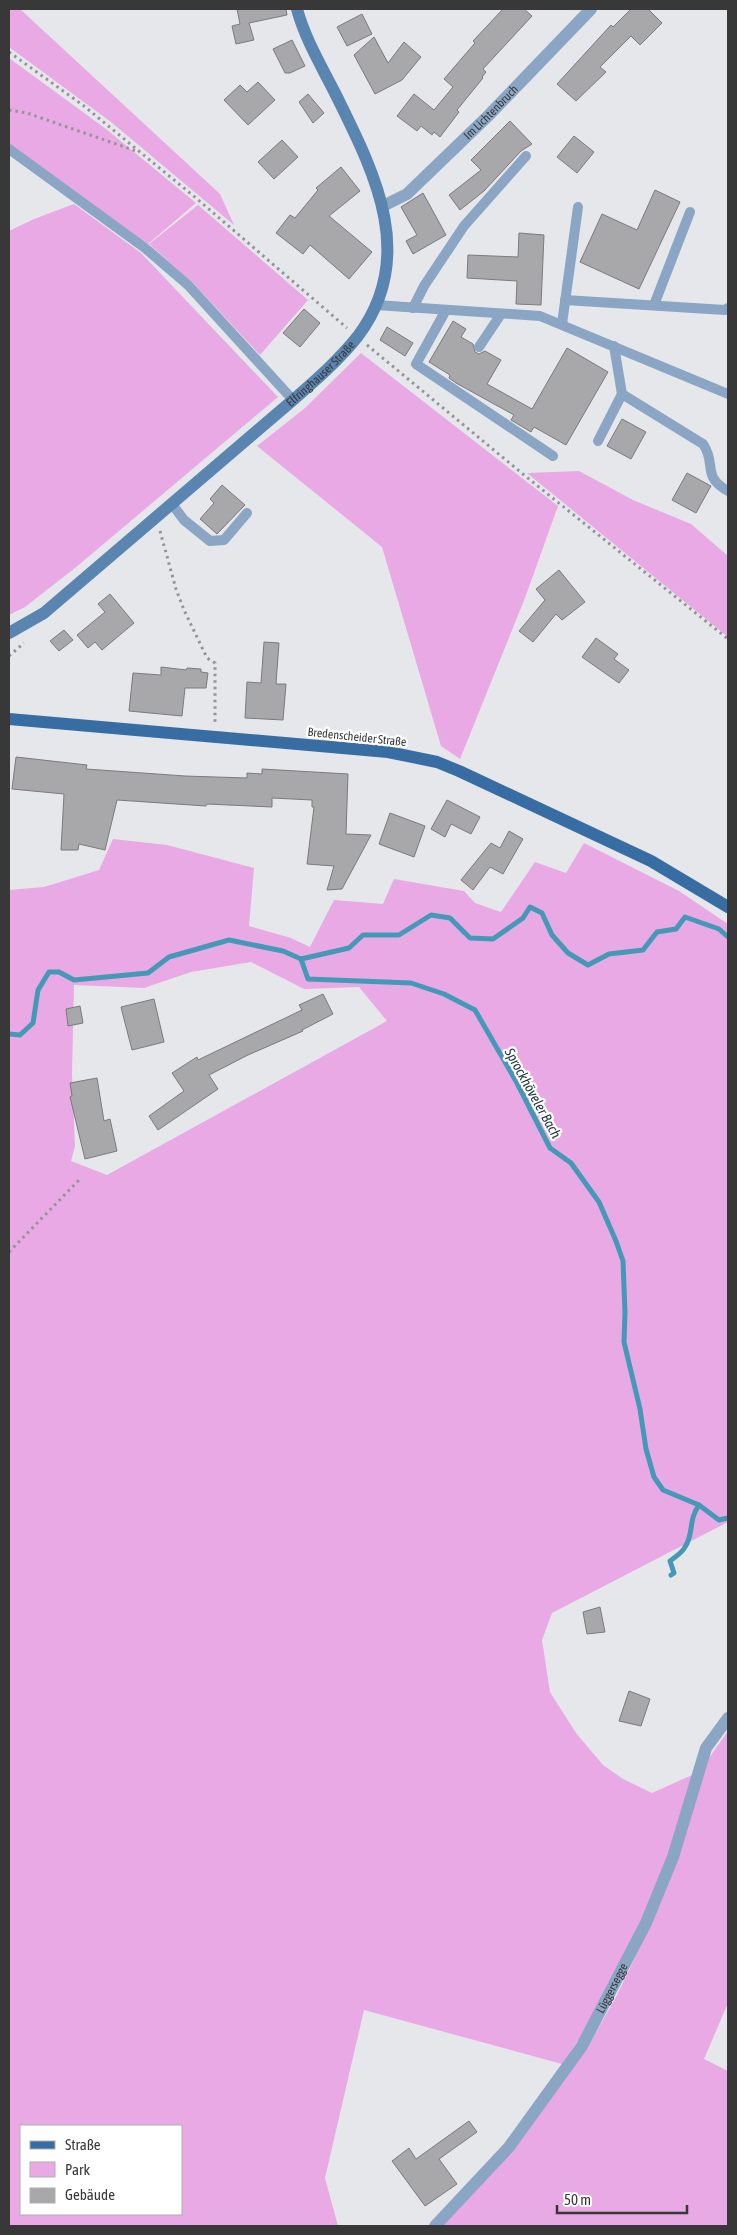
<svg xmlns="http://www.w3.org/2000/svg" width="737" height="2235" font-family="'Asap Condensed',sans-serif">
  <rect width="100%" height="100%" fill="#e6e7eb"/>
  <g fill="#e9a9e5" fill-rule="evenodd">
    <polygon points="9,9 20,9 220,194 234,225 111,122 9,47"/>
    <polygon points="9,58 106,129 196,203 148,244 9,144"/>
    <polygon points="74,204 141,253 278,397 75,568 25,607 9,615 9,231 34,219"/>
    <polygon points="198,205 308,300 260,355 193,283 149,244"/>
    <polygon points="361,353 558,506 525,598 460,759 441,746 382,547 257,446 305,408"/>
    <polygon points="579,471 633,500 691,524 728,556 728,637 527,473"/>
    <path d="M113 839 167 845 254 868 249 926 291 938 310 947 334 900 383 904 394 879 464 891 475 903 501 912 535 862 566 873 584 843 679 891 728 924V1522L552 1613 542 1640 550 1692 576 1733 603 1765 623 1779 652 1793 692 1775 668 1860 641 1921 590 2023 562 2064 364 2010 325 2178 338 2226H9V890L44 887 99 870ZM251 962 304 989 359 987 387 1021 107 1175 71 1161 75 1146 72 1074 74 985 144 988 191 972ZM21 2126H181V2214H21Z"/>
    <polygon points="728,1731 728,2003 704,2059 728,2071 728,2226 441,2226 587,2048 616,1997 650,1926 709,1758"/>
  </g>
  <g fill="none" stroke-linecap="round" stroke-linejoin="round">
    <g stroke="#4499b6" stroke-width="5">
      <polyline points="301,959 308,979 411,983 444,994 475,1010 517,1083 550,1148 571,1163 599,1202 616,1241 623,1261 625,1312 624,1342 640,1409 646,1449 654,1477 663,1490 699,1505 719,1520 728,1518"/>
      <polyline points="9,1034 20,1035 33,1023 38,990 49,972 59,972 74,980 148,973 169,957 229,940 283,951 301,959 349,948 363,935 399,935 431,915 450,918 470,938 493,939 523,918 530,907 542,913 552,935 568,953 588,965 609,954 643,950 657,932 676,929 685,917 719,929 728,937"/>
      <path d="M671 1575 674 1573 670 1561C675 1557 682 1553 685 1547 694 1534 688 1520 699 1505"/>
    </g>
  </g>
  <g fill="#a8a7aa" stroke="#7b7a7d">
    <polygon points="237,9 286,9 287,15 249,23 254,40 236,44 232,26 240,24"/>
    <polygon points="503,9 524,9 532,16 483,69 486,72 482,77 483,78 457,110 459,112 440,137 434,132 432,135 421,126 417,131 397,116 414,94 434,110 453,87 444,79 475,43 473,41"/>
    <polygon points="631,9 648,9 662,23 640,45 631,36 600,67 606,72 576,101 557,84 611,25 613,27"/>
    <polygon points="362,14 372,34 347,46 337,27"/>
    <polygon points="374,37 388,63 404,42 421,57 402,80 375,94 354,55"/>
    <polygon points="292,40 305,66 290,73 285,73 273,49"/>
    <polygon points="258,82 275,100 248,125 224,100 240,85 247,92"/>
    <polygon points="308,94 324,113 313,123 299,102"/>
    <polygon points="510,121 532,144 521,151 484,191 460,210 449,195 481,170 471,160"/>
    <polygon points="574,136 594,152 577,173 557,157"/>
    <polygon points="282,140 298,157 274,179 258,162"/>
    <polygon points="341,167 360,191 329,216 372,252 349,279 310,245 303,254 276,233 290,215 295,218 318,190 316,188"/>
    <polygon points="655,190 680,202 639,289 580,262 602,214 637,230"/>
    <polygon points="423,193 446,235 413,254 406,241 417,235 401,207"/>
    <polygon points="519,233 544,235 541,305 516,304 517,281 467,278 468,255 518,257"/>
    <polygon points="304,309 320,323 300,347 283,333"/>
    <polygon points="453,321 466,329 461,337 473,344 475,352 479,354 485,351 501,360 487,384 532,409 567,348 608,372 566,445 534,427 531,432 511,420 514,415 456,383 449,378 450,375 429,362"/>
    <polygon points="387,327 413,343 405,356 380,340"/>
    <polygon points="622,419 646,432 631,459 607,446"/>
    <polygon points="687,473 711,486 696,513 672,500"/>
    <polygon points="222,485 245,505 217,534 200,519 214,503 210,499"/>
    <polygon points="559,570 585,602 562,620 556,614 533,642 519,631 545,600 536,589"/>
    <polygon points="110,594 134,623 102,650 95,642 88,648 77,635 105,612 98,604"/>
    <polygon points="64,630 73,640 59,651 50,641"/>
    <polygon points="596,638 618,654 614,659 629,670 619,683 582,657"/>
    <polygon points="264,642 279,643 276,684 286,684 283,720 245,718 247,682 261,683"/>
    <polygon points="161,667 186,670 187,668 201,669 201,672 208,673 206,688 185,688 182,716 129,711 133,673 161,675"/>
    <polygon points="16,757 87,765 86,769 185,776 247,778 247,773 262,774 262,769 348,774 346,834 371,835 342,889 327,890 334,866 307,864 314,807 312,807 312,800 272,798 272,807 207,804 206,806 117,800 105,850 79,844 78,850 61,850 64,794 12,789"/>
    <polygon points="447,800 480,817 471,834 451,824 445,837 431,829"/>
    <polygon points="390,813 425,826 414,857 379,844"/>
    <polygon points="509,831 523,839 503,874 490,867 473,890 461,880 491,843 500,848"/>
    <polygon points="323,994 333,1014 302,1030 303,1031 248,1055 209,1075 218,1089 158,1130 149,1116 184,1091 172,1073 197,1057 198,1060 302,1010 299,1005"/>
    <polygon points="154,999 164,1042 132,1050 121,1007"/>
    <polygon points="80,1006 83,1023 68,1026 66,1009"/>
    <polygon points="97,1078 104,1121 110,1119 117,1151 85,1159 70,1097 72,1096 70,1083"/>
    <polygon points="600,1607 605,1632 587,1634 583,1612"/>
    <polygon points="629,1691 650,1699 641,1726 619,1721"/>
    <polygon points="469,2121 477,2132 439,2159 457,2184 425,2206 392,2161 409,2148 416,2159"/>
  </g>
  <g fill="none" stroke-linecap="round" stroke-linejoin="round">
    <g stroke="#939496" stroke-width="3" stroke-dasharray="2.5 4" stroke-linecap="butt">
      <polyline points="9,52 84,106 196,198 347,328"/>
      <polyline points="9,110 27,113 139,152"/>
      <polyline points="367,345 524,475 728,639"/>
      <polyline points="160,531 176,589 184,610 207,658 215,663 215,724"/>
      <polyline points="9,656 24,643"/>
      <polyline points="9,1252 80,1179"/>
    </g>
    <g stroke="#8aa6c4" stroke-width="10">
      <polyline points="9,149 145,248 188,285 293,400"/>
      <polyline points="565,300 725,310 728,308"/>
      <polyline points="376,305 540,316 728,394"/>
      <polyline points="654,305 690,212"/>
      <polyline points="413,308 424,286 464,226 526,156"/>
      <polyline points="446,310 416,364 553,456"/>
      <polyline points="562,324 578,207"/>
      <path d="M614 346 622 394 703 444C717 464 701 476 728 491"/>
      <polyline points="479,347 501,314"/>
      <polyline points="598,441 622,394"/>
      <polyline points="172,504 184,520 210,541 224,540 247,513"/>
    </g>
    <g stroke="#8aa6c4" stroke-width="12">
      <path id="s1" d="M383 206 407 194 489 115 591 9"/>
      <path id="s2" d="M435 2226 509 2147 582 2046 646 1923 673 1857 706 1748 728 1718"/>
    </g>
    <path stroke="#5b85b1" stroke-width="12" id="s3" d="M9 633 44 613 293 400C316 380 339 360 358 336 418 256 374 172 336 95 322 67 305 39 297 9"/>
    <polyline stroke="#386da3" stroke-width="12" points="9,719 388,752 437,762 459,771 651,861 728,907"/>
  </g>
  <g text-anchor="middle" stroke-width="4.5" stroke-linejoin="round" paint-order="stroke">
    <g font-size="12" fill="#383839" stroke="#fff">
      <text dy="4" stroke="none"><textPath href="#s1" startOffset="144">Im Lichtenbruch</textPath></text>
      <text dy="4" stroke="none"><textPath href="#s3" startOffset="406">Elfringhauser Straße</textPath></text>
      <text transform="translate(357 737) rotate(6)" y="4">Bredenscheider Straße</text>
      <text dy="4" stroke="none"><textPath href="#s2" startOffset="298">Lüggersegge</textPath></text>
    </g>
    <g font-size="14" font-style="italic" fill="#1c3139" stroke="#fff">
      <text transform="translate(533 1093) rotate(61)" y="5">Sprockhöveler Bach</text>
    </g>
  </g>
  <rect width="737" height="2235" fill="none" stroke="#383839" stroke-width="20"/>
  <rect x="20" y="2125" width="162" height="90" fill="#ffffff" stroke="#afafb0"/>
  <rect x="30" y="2141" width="25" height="8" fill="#386da3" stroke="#afafb0"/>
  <text x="65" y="2150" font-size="15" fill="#383839">Straße</text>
  <rect x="30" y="2162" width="25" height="15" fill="#e9a9e5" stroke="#afafb0"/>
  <text x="65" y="2175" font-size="15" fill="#383839">Park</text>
  <rect x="30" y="2188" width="25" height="15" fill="#a8a7aa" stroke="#afafb0"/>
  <text x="65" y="2200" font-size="15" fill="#383839">Gebäude</text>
  <path d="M557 2205v8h130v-8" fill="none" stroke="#383839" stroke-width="2.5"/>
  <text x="564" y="2205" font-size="15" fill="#383839" stroke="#ffffff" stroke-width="4" paint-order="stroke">50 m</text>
</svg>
